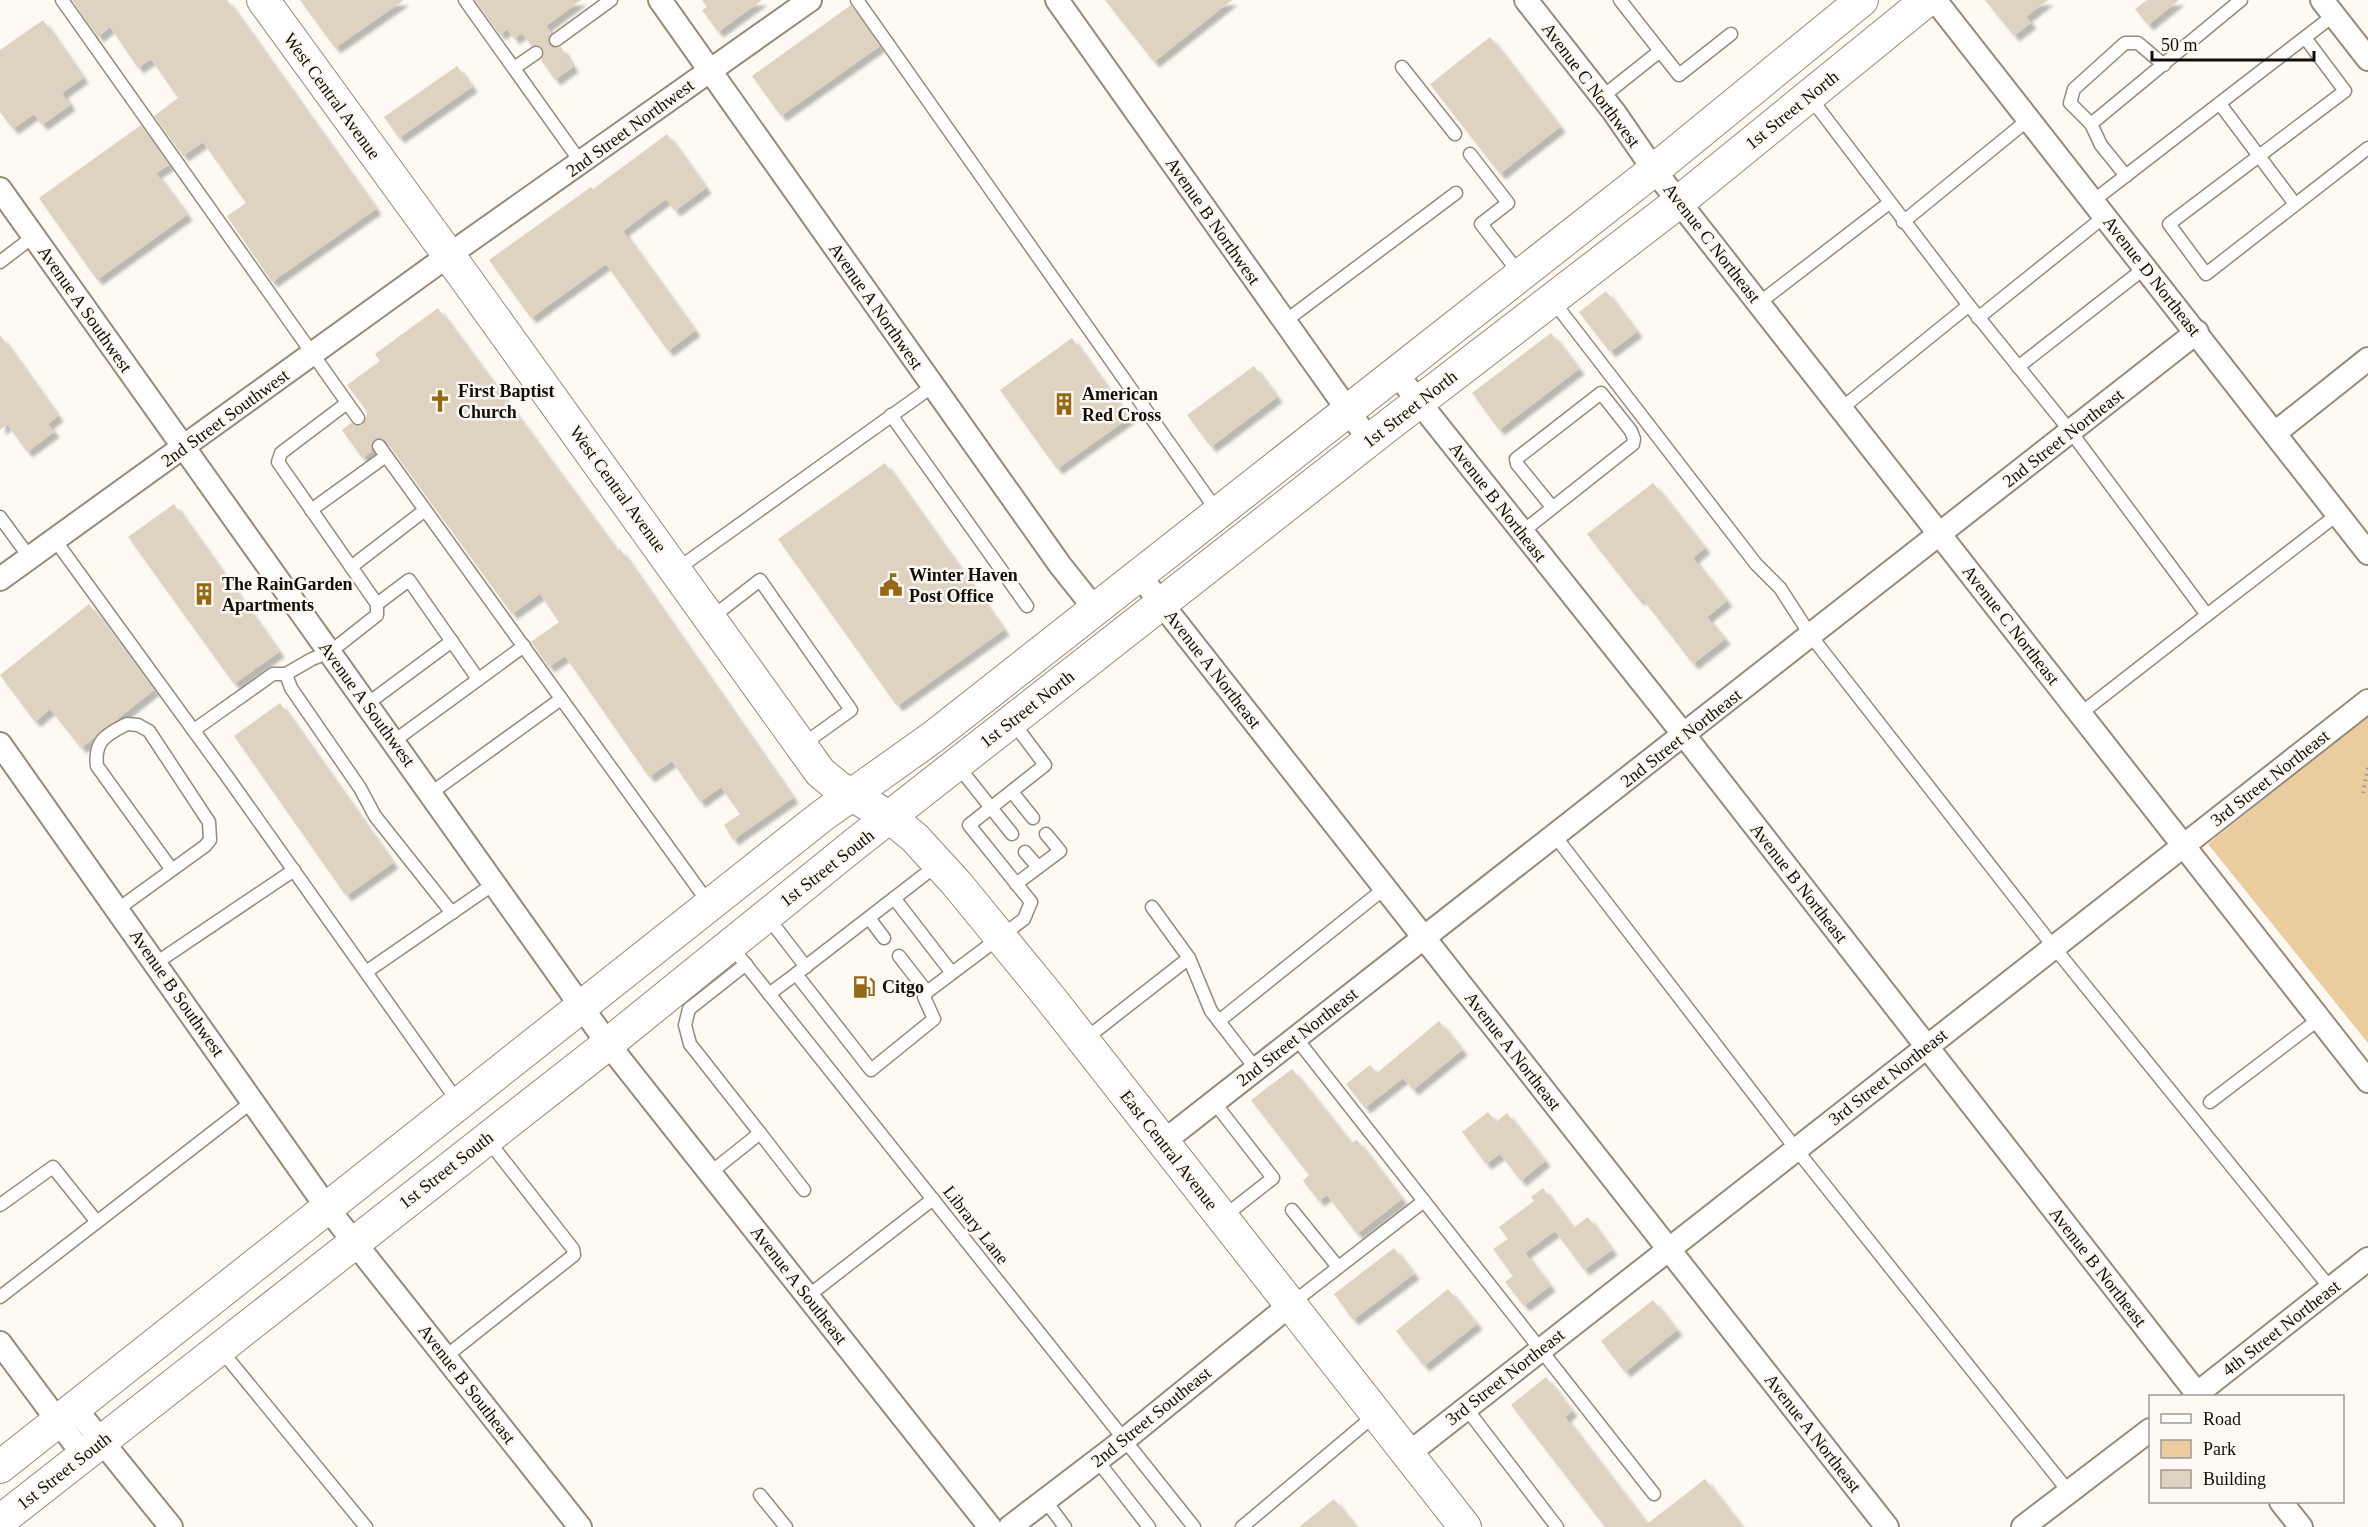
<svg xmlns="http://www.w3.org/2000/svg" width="2368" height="1527" font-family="Georgia,serif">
  <defs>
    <filter id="shadow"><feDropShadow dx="5.5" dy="5.5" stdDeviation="1.5" flood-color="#0004"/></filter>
  </defs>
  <rect width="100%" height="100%" fill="#fef9f2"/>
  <polygon fill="#ebcc9f" points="2368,716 2368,1043 2208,844"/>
  <g fill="#ded2c0" filter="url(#shadow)">
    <polygon points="72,0 227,0 376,209 272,282 227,216 246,203 203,142 183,156 154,116 178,98 151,59 138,68 110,27 98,37"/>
    <polygon points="300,0 404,0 335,48"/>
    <polygon points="475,0 581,0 546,26 551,33 549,44 553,48 561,47 573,67 555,80 541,60 544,53 542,48 532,46 522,33 514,39 507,29 500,35"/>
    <polygon points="702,0 762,0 718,32 702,10 707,7"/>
    <polygon points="1105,0 1232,0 1154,62"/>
    <polygon points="1985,0 2048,0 2026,17 2031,23 2014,36"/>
    <polygon points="2147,0 2179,0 2148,25 2135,9"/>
    <polygon points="851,5 880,46 781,116 752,76"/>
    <polygon points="43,20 83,78 62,93 70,105 42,125 34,114 13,129 0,112 0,50"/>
    <polygon points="1490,37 1560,127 1500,174 1430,84"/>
    <polygon points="457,66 472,87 399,138 384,117"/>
    <polygon points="141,125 169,165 156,173 187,215 97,280 39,198"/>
    <polygon points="667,134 706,188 675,211 666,199 623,231 695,331 668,351 606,264 531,318 489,260 591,187 593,189"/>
    <polygon points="1606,291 1637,332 1610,352 1579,312"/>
    <polygon points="438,308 617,551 620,549 793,798 733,840 724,825 740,814 721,787 700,802 672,761 649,777 565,656 549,667 531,642 559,622 540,594 512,614 386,441 379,438 374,440 371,446 372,451 362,458 342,430 351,423 362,425 366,418 367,411 347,385 380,361 375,354"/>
    <polygon points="1551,333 1579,369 1499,430 1472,393"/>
    <polygon points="0,335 58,416 48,424 54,432 27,452 7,424 0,430"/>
    <polygon points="1072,338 1129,418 1057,469 1000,390"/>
    <polygon points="1254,366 1277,397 1211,447 1187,415"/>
    <polygon points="885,463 1004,630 897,706 778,539"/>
    <polygon points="1653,483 1705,548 1693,558 1727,601 1707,617 1725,639 1693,664 1642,598 1639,600 1587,534"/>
    <polygon points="174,504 279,652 234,684 128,537"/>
    <polygon points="89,604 154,690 81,748 50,709 35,722 0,675"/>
    <polygon points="280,703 393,863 346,896 234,736"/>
    <polygon points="1439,1021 1462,1050 1413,1090 1403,1078 1365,1108 1346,1084 1370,1065 1377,1073"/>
    <polygon points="1292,1069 1351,1143 1357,1140 1402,1199 1357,1234 1327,1195 1319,1201 1303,1181 1309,1175 1251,1100"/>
    <polygon points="1488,1112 1496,1122 1507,1113 1545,1161 1521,1181 1500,1154 1486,1164 1462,1132"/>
    <polygon points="1543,1188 1573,1228 1588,1217 1612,1250 1584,1270 1555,1231 1525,1253 1550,1286 1524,1306 1505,1282 1513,1276 1493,1249 1508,1239 1499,1227 1534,1201 1531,1197"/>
    <polygon points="1394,1248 1414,1274 1353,1320 1334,1294"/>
    <polygon points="1448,1289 1477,1324 1424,1366 1396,1331"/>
    <polygon points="1653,1300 1677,1330 1625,1372 1601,1341"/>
    <polygon points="1546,1377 1572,1411 1565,1417 1647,1524 1705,1479 1742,1527 1605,1527 1511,1405"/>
    <polygon points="1334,1499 1356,1527 1299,1527"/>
  </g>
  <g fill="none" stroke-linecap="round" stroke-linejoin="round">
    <g stroke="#968a7a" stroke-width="15">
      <g id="lane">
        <polyline points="62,0 358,418"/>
        <polyline points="465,0 582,164"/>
        <polyline points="857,0 1217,511"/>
        <polyline points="2306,39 2345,91 2169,224 2206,274 2368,148"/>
        <polyline points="556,40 611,0"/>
        <polyline points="1660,51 1679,75 1731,34"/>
        <polyline points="1402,67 1455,134"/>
        <polyline points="514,68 536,53"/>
        <polyline points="1809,96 1967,303 2071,432 2207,615 2080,714"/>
        <polyline points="1602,97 1660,51 1620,0"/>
        <polyline points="2220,104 2295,204"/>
        <polyline points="2091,124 2070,103 2074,89 2125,43 2138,43 2164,65"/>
        <polyline points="1470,154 1508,203 1481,224 1520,274"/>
        <polyline points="2126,176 2101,145 2091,124 2241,0"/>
        <polyline points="2093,201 2334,15"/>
        <polyline points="1903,222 2029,119"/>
        <polyline points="0,262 34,236"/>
        <polyline points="1553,301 1756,564 1780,588 1811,636 2053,946 2331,1289"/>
        <polyline points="1759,303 1889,203"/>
        <polyline points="1978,318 2105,216"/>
        <polyline points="1284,322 1456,193"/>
        <polyline points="2018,367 2146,267"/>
        <polyline points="1842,408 1968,306"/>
        <polyline points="891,415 1027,606"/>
        <polyline points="379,446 710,905"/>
        <polyline points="311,510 386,456"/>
        <polyline points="0,517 30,558"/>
        <polyline points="1522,532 1633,444 1634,439 1631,431 1601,393 1516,459 1517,464 1552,507"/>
        <polyline points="55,540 226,775 458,1102"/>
        <polyline points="351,567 425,510"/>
        <polyline points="676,570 933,386"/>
        <polyline points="377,604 409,580 478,679"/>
        <polyline points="2207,615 2338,514"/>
        <polyline points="711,618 760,580 851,710 802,745"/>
        <polyline points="286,674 291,688 360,788 375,816 452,913"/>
        <polyline points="367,704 452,641"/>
        <polyline points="194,730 273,674 286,674 312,659 330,652 377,615 377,604 278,462 281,453 347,403"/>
        <polyline points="394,741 524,646"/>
        <polyline points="957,765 1012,834"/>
        <polyline points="1012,792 1033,818"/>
        <polyline points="431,793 561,699"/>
        <polyline points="1555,836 1796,1149 2069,1492"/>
        <polyline points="1025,852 1038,867"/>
        <polyline points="937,865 796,974 871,1070 934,1019 924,997 927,992 1024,919 1031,902 969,825 1045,765 1012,721"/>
        <polyline points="1016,884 1060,851 1046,834"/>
        <polyline points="894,898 952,973"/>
        <polyline points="1152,907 1189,958"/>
        <path d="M118 909 205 846 210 840 209 822 149 731 138 725 127 724C106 735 94 740 97 766L172 870"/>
        <polyline points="766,915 806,967"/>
        <polyline points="869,918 884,938"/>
        <polyline points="731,946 1194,1527"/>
        <polyline points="899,956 927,992"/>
        <polyline points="156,963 294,870"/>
        <polyline points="746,964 689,1009 685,1025 690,1044 760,1133"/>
        <polyline points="366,972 495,883"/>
        <polyline points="769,994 796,974"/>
        <polyline points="1219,1021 1385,888"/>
        <polyline points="1296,1038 1654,1494"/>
        <polyline points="1084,1040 1189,958 1211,1011 1256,1069"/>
        <polyline points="1214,1102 1273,1178 1222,1218"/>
        <polyline points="2210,1102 2319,1019"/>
        <polyline points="710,1173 760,1133 804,1190"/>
        <polyline points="0,1205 53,1167 97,1222 253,1101"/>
        <polyline points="1292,1210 1338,1267"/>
        <polyline points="808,1296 933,1199"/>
        <polyline points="0,1297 97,1222"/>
        <polyline points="1291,1304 1424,1201"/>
        <polyline points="220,1349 366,1527"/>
        <polyline points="445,1357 574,1255 573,1249 487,1139"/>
        <polyline points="1466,1408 1557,1527"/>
        <polyline points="1097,1460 1149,1527"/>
        <polyline points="760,1495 786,1527"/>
        <polyline points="1045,1500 1065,1527"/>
        <polyline points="1242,1527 1375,1415"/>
      </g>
    </g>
    <g stroke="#968a7a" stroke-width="26">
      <g id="street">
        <polyline points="660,0 1060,565 1095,609"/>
        <polyline points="1057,0 1369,440"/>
        <polyline points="1526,0 1614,112 1654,170 2368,1081"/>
        <polyline points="1935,0 2368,553"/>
        <polyline points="2322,0 2368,59"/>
        <polyline points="0,189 608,1044 990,1527"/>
        <polyline points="1396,373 1684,735 2199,1396"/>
        <polyline points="2275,433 2368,359"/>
        <polyline points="1139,575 1887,1527"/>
        <polyline points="0,579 449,255 810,0"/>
        <polyline points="0,744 328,1209 580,1527"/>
        <polyline points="1163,1142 2197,332"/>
        <polyline points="0,1343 84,1456"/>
        <polyline points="2194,1396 2368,1259"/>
        <polyline points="74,1407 171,1527"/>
        <polyline points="1408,1454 2368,701"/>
        <polyline points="2281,1502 2301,1527"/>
        <polyline points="1010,1527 1124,1440 1290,1305"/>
        <polyline points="2023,1527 2150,1430"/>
      </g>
    </g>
    <g stroke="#968a7a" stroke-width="34">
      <g id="secondary">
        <polyline points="263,0 466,279 820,772 838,787 891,818 915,838 957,884 1051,999 1465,1527"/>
        <polyline points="0,1467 822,816 933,737 1654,170 1862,0"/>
        <polyline points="0,1521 608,1044 855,844 1385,428 1680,201 1927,0"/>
      </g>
    </g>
    <polyline stroke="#9b9790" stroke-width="4" stroke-dasharray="1.5 4.5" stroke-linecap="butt" points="2363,793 2368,767"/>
    <use href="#lane" stroke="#fff" stroke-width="12"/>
    <use href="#street" stroke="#fff" stroke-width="22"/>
    <use href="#secondary" stroke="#fff" stroke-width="32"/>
  </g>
  <defs>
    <g id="church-bare" transform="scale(1.8)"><path d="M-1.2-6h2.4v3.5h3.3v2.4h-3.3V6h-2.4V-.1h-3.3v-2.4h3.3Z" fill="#956815" stroke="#fef9f2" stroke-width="2.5" paint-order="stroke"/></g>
    <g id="building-bare" transform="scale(1.8)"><path d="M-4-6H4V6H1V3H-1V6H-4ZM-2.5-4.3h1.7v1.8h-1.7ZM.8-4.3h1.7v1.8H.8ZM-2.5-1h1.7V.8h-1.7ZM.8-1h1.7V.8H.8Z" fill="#956815" stroke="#fef9f2" stroke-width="2.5" paint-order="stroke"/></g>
    <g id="civic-bare" transform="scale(1.8)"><path d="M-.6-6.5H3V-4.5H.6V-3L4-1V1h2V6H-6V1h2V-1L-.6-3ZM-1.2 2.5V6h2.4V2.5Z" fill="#956815" stroke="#fef9f2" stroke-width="2.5" paint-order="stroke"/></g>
    <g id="fuel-bare" transform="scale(1.8)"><path d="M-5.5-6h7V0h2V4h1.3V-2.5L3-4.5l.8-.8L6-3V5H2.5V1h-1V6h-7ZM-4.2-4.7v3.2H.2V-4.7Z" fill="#956815" stroke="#fef9f2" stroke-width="2.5" paint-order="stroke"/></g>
  </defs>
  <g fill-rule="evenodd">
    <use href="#church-bare" x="440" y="401"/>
    <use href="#building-bare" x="1064" y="404"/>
    <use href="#civic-bare" x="891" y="585"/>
    <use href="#building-bare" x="204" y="594"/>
    <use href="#fuel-bare" x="864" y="987"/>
  </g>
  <g text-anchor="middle" stroke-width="5" stroke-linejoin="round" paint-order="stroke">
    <g font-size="18" fill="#110d07" stroke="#fef9f2">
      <text transform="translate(1591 85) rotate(53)" y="6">Avenue C Northwest</text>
      <text transform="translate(332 96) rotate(54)" y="6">West Central Avenue</text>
      <text transform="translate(1792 110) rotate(-39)" y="6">1st Street North</text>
      <text transform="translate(630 128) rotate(-36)" y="6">2nd Street Northwest</text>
      <text transform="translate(1213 221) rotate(55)" y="6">Avenue B Northwest</text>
      <text transform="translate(1712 243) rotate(52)" y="6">Avenue C Northeast</text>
      <text transform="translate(2152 276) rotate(52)" y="6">Avenue D Northeast</text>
      <text transform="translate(876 306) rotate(55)" y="6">Avenue A Northwest</text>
      <text transform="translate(85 309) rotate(55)" y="6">Avenue A Southwest</text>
      <text transform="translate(1410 409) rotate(-38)" y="6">1st Street North</text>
      <text transform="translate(225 418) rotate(-36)" y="6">2nd Street Southwest</text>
      <text transform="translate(2063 438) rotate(-38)" y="6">2nd Street Northeast</text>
      <text transform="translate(618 489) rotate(54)" y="6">West Central Avenue</text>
      <text transform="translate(1498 502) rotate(52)" y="6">Avenue B Northeast</text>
      <text transform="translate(2011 625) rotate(52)" y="6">Avenue C Northeast</text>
      <text transform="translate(1213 669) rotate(52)" y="6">Avenue A Northeast</text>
      <text transform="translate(367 704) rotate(54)" y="6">Avenue A Southwest</text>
      <text transform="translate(1027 709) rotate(-38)" y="6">1st Street North</text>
      <text transform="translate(1681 738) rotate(-38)" y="6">2nd Street Northeast</text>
      <text transform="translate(2270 778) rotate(-38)" y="6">3rd Street Northeast</text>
      <text transform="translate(827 868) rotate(-38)" y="6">1st Street South</text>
      <text transform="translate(1799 883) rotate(52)" y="6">Avenue B Northeast</text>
      <text transform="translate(177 993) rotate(55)" y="6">Avenue B Southwest</text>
      <text transform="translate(1297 1037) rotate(-38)" y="6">2nd Street Northeast</text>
      <text transform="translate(1513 1051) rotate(52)" y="6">Avenue A Northeast</text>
      <text transform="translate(1888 1077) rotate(-38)" y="6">3rd Street Northeast</text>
      <text transform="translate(1169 1150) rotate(52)" y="6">East Central Avenue</text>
      <text transform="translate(446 1170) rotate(-38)" y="6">1st Street South</text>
      <text transform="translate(976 1225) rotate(52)" y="6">Library Lane</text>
      <text transform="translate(2098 1267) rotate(52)" y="6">Avenue B Northeast</text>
      <text transform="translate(799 1285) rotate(52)" y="6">Avenue A Southeast</text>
      <text transform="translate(2281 1328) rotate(-38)" y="6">4th Street Northeast</text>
      <text transform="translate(1505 1377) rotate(-38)" y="6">3rd Street Northeast</text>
      <text transform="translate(467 1384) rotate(52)" y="6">Avenue B Southeast</text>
      <text transform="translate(1151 1417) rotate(-39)" y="6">2nd Street Southeast</text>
      <text transform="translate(1813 1433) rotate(52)" y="6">Avenue A Northeast</text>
      <text transform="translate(64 1471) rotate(-38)" y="6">1st Street South</text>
    </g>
    <g font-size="18" font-weight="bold" fill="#110d07" stroke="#fef9f2" text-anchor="start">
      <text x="458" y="397">First Baptist<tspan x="458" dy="21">Church</tspan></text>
      <text x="1082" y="400">American<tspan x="1082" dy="21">Red Cross</tspan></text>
      <text x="909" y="581">Winter Haven<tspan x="909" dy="21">Post Office</tspan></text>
      <text x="222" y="590">The RainGarden<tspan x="222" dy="21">Apartments</tspan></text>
      <text x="882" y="993">Citgo</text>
    </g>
  </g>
  <rect x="2149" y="1395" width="195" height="108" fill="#fef9f2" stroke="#9f9b94" stroke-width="1.5"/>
  <rect x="2161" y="1414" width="30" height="9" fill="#ffffff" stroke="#9f9b94" stroke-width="1.5"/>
  <text x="2203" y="1425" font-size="18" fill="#110d07">Road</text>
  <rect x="2161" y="1440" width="30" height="18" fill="#ebcc9f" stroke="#9f9b94" stroke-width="1.5"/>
  <text x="2203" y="1455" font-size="18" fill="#110d07">Park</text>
  <rect x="2161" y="1470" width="30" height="18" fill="#ded2c0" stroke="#9f9b94" stroke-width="1.5"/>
  <text x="2203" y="1485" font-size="18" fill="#110d07">Building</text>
  <path d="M2152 51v9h162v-9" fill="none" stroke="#110d07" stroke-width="3"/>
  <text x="2161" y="51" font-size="18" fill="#110d07" stroke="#fef9f2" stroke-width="4.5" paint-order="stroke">50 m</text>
</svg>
